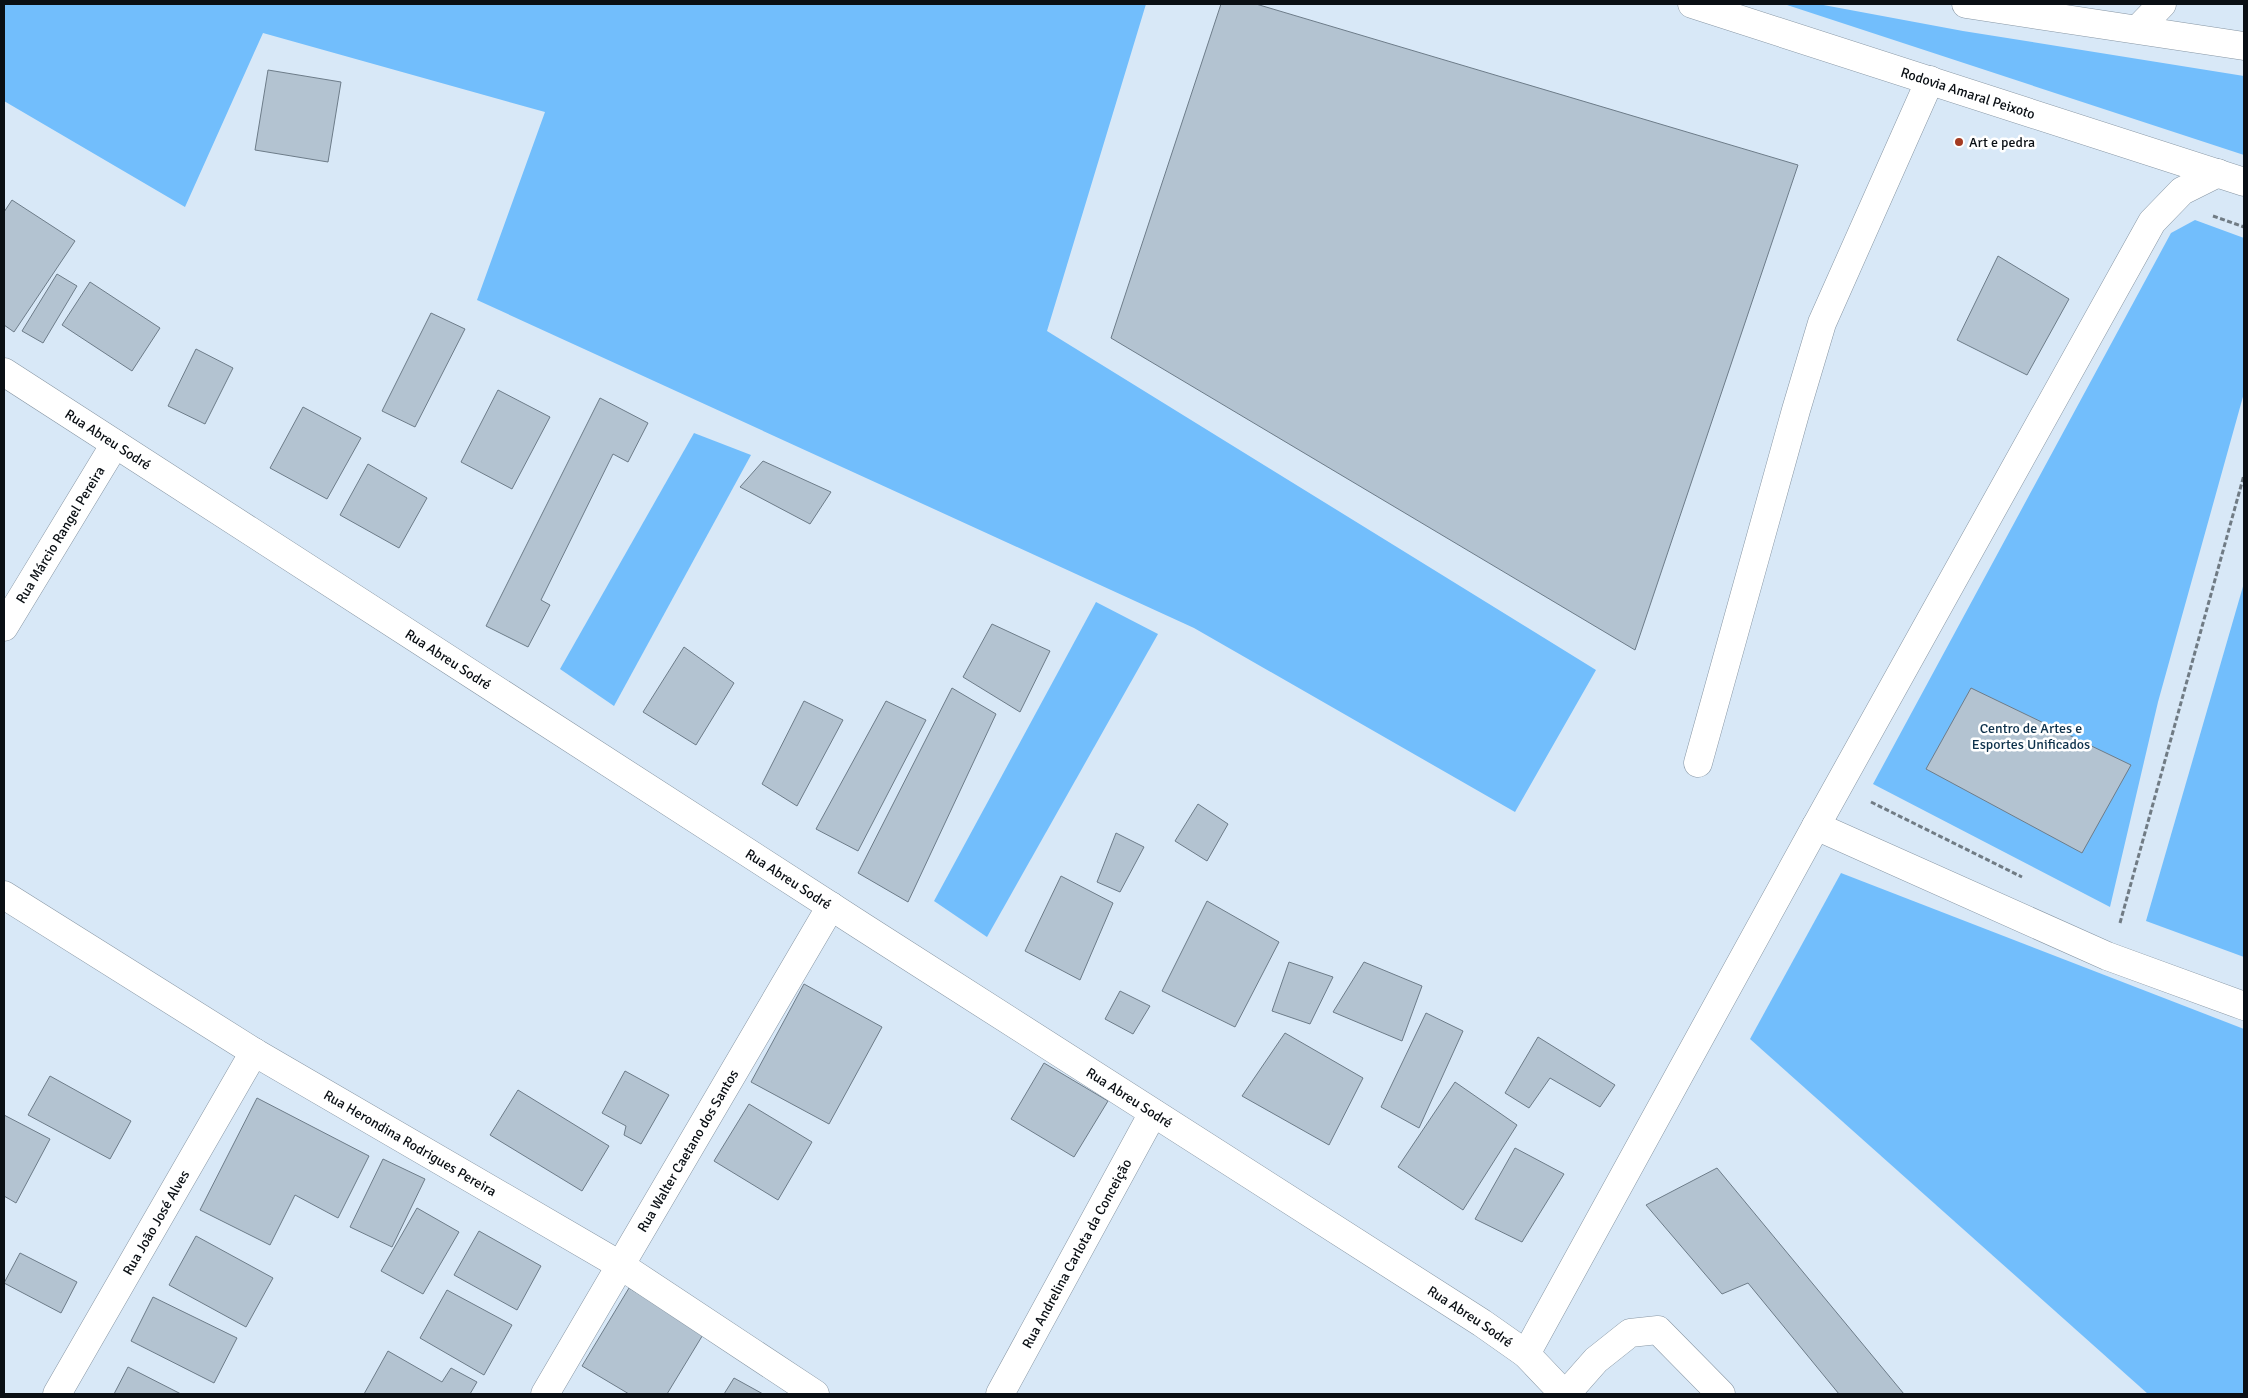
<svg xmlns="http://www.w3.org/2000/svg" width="2248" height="1398" font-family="Signika,sans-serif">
  <rect width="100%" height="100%" fill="#d8e8f7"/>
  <g fill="#72befc">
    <polygon points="4,4 1146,4 1047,331 1596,670 1515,812 1194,628 477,300 545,112 263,33 185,207 4,101"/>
    <polygon points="1784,4 1818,4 1963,31 2244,76 2244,155"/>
    <polygon points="2195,220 2244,238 2244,393 2158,702 2110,907 1873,784 2171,233"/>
    <polygon points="694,433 751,455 614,706 560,669"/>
    <polygon points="2244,583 2244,957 2146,921"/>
    <polygon points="1096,602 1158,634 987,937 934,901"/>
    <polygon points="1841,873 2244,1029 2244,1394 2148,1394 1750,1039"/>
  </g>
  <g fill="#b3c3d1" stroke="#6d7c89">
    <polygon points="1221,4 1256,4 1798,165 1635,650 1111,338"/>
    <polygon points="268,70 341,82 328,162 255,150"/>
    <polygon points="12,200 75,241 14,332 4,325 4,212"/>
    <polygon points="1998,256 2069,299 2027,375 1957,340"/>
    <polygon points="57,274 77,286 43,343 22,331"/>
    <polygon points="90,282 160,328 132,371 62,325"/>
    <polygon points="431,313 465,329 415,427 382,411"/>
    <polygon points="196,349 233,368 205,424 168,406"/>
    <polygon points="498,390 550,417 512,489 461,462"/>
    <polygon points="600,398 648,423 628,462 613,454 541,600 550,605 528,647 486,626"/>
    <polygon points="303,407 361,438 327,499 270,468"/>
    <polygon points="763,461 831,492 810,524 740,487"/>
    <polygon points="368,464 427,498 399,548 340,515"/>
    <polygon points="992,624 1050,651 1020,712 963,677"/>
    <polygon points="684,647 734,683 696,745 643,712"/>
    <polygon points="952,688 996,714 908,902 858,873"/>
    <polygon points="1971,688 2131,765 2082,853 1926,769"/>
    <polygon points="804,701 843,720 797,806 762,784"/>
    <polygon points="886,701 926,720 858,851 816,829"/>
    <polygon points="1198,804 1228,824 1207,861 1175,841"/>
    <polygon points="1116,833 1144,847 1120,892 1097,882"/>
    <polygon points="1061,876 1113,903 1080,980 1025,951"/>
    <polygon points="1207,901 1279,942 1235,1027 1162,991"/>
    <polygon points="1289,962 1333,977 1310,1024 1272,1011"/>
    <polygon points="1364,962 1422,986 1402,1041 1333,1012"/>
    <polygon points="804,984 882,1027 829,1124 751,1082"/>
    <polygon points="1120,991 1150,1006 1133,1034 1105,1019"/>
    <polygon points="1426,1013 1463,1031 1419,1128 1381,1107"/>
    <polygon points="1285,1033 1363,1078 1329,1145 1242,1096"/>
    <polygon points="1538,1037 1615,1085 1600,1107 1550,1078 1529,1108 1505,1093"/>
    <polygon points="1044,1063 1108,1101 1074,1157 1011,1119"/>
    <polygon points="625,1071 669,1095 641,1144 624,1135 626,1126 602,1113"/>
    <polygon points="50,1076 131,1121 110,1159 28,1115"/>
    <polygon points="1455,1082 1517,1125 1463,1210 1398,1167"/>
    <polygon points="518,1090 609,1146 582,1191 490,1135"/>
    <polygon points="257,1098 369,1156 338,1218 295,1195 270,1245 200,1210"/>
    <polygon points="749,1104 812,1142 778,1200 714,1161"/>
    <polygon points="4,1115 50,1139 16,1203 4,1196"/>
    <polygon points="1515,1148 1564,1174 1522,1242 1475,1219"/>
    <polygon points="383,1159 425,1179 392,1247 350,1227"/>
    <polygon points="1717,1168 1904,1394 1839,1394 1748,1283 1722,1294 1646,1205"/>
    <polygon points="417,1208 459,1232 423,1294 381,1271"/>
    <polygon points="479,1231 541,1266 517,1310 454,1275"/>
    <polygon points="196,1236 273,1278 246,1327 169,1285"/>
    <polygon points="20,1253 77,1282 61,1313 4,1283"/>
    <polygon points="629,1288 704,1333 667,1394 629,1394 582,1366"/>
    <polygon points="447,1290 512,1325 484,1375 420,1338"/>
    <polygon points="153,1297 237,1338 214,1383 131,1341"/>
    <polygon points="388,1351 442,1382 451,1368 477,1382 470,1394 364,1394"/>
    <polygon points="128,1367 181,1394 114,1394"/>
    <polygon points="734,1378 763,1394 724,1394"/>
  </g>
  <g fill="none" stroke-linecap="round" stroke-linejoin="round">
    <g stroke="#8796a4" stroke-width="29">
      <g id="minor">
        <polyline points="2138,29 2162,4"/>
        <path id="s1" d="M4 627 115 444"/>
        <polyline points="1698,763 1796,410 1822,323 1930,80"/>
        <polyline points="1816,826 2107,956 2244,1006"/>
        <path id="s2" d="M4 895 254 1052 620 1265 815 1394"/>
        <polyline points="1526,1354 1816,826 2152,222 2182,191 2218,173"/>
        <path id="s3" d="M57 1394 254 1052"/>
        <path id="s4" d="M545 1394 831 906"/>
        <path id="s5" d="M1000 1394 1153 1113"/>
        <polyline points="1566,1394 1596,1360 1630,1333 1658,1330 1721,1394"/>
      </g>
    </g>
    <g stroke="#8796a4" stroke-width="29">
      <g id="major">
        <path id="s6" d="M4 372 863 927 1482 1323 1526 1354 1564 1394"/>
      </g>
    </g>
    <g stroke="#8796a4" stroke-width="29">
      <g id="highway">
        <path id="s7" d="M1692 4 2244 182"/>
        <polyline points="1966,4 2244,46"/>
      </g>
    </g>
    <g stroke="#707b84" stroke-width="3" stroke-dasharray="5 2.5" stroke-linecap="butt">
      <polyline points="2213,216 2244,227"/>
      <polyline points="1871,802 2022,877"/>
      <polyline points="2120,923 2244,475"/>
    </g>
    <use href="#minor" stroke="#fff" stroke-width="28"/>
    <use href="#major" stroke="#fff" stroke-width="28"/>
    <use href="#highway" stroke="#fff" stroke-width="28"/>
  </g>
  <circle fill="#a43b22" stroke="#fff" stroke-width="2" cx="1959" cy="142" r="5"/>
  <g text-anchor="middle" stroke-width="5" stroke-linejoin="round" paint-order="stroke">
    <g font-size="14" fill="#0a0f14" stroke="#fff">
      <text dy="5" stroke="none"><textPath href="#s7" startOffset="290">Rodovia Amaral Peixoto</textPath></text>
      <text dy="5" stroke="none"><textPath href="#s6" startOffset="124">Rua Abreu Sodré</textPath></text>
      <text dy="5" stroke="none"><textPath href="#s1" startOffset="108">Rua Márcio Rangel Pereira</textPath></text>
      <text dy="5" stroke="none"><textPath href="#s6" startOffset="529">Rua Abreu Sodré</textPath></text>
      <text dy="5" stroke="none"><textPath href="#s6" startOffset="934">Rua Abreu Sodré</textPath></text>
      <text dy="5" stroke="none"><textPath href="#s6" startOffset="1339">Rua Abreu Sodré</textPath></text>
      <text dy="5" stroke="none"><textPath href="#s2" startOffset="476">Rua Herondina Rodrigues Pereira</textPath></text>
      <text dy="5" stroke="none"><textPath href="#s4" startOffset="282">Rua Walter Caetano dos Santos</textPath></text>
      <text dy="5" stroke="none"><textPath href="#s3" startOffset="198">Rua João José Alves</textPath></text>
      <text dy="5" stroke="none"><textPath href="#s5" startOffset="160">Rua Andrelina Carlota da Conceição</textPath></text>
      <text dy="5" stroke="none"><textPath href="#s6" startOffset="1744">Rua Abreu Sodré</textPath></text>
    </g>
    <g font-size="14" fill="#0a0f14" stroke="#fff" text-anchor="start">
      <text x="1969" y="147">Art e pedra</text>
    </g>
    <g font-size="14" fill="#0d314b" stroke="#fff">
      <text x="2031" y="733">Centro de Artes e<tspan x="2031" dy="16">Esportes Unificados</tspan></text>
    </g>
  </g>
  <rect width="2248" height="1398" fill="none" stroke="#0a0f14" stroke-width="10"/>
</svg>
